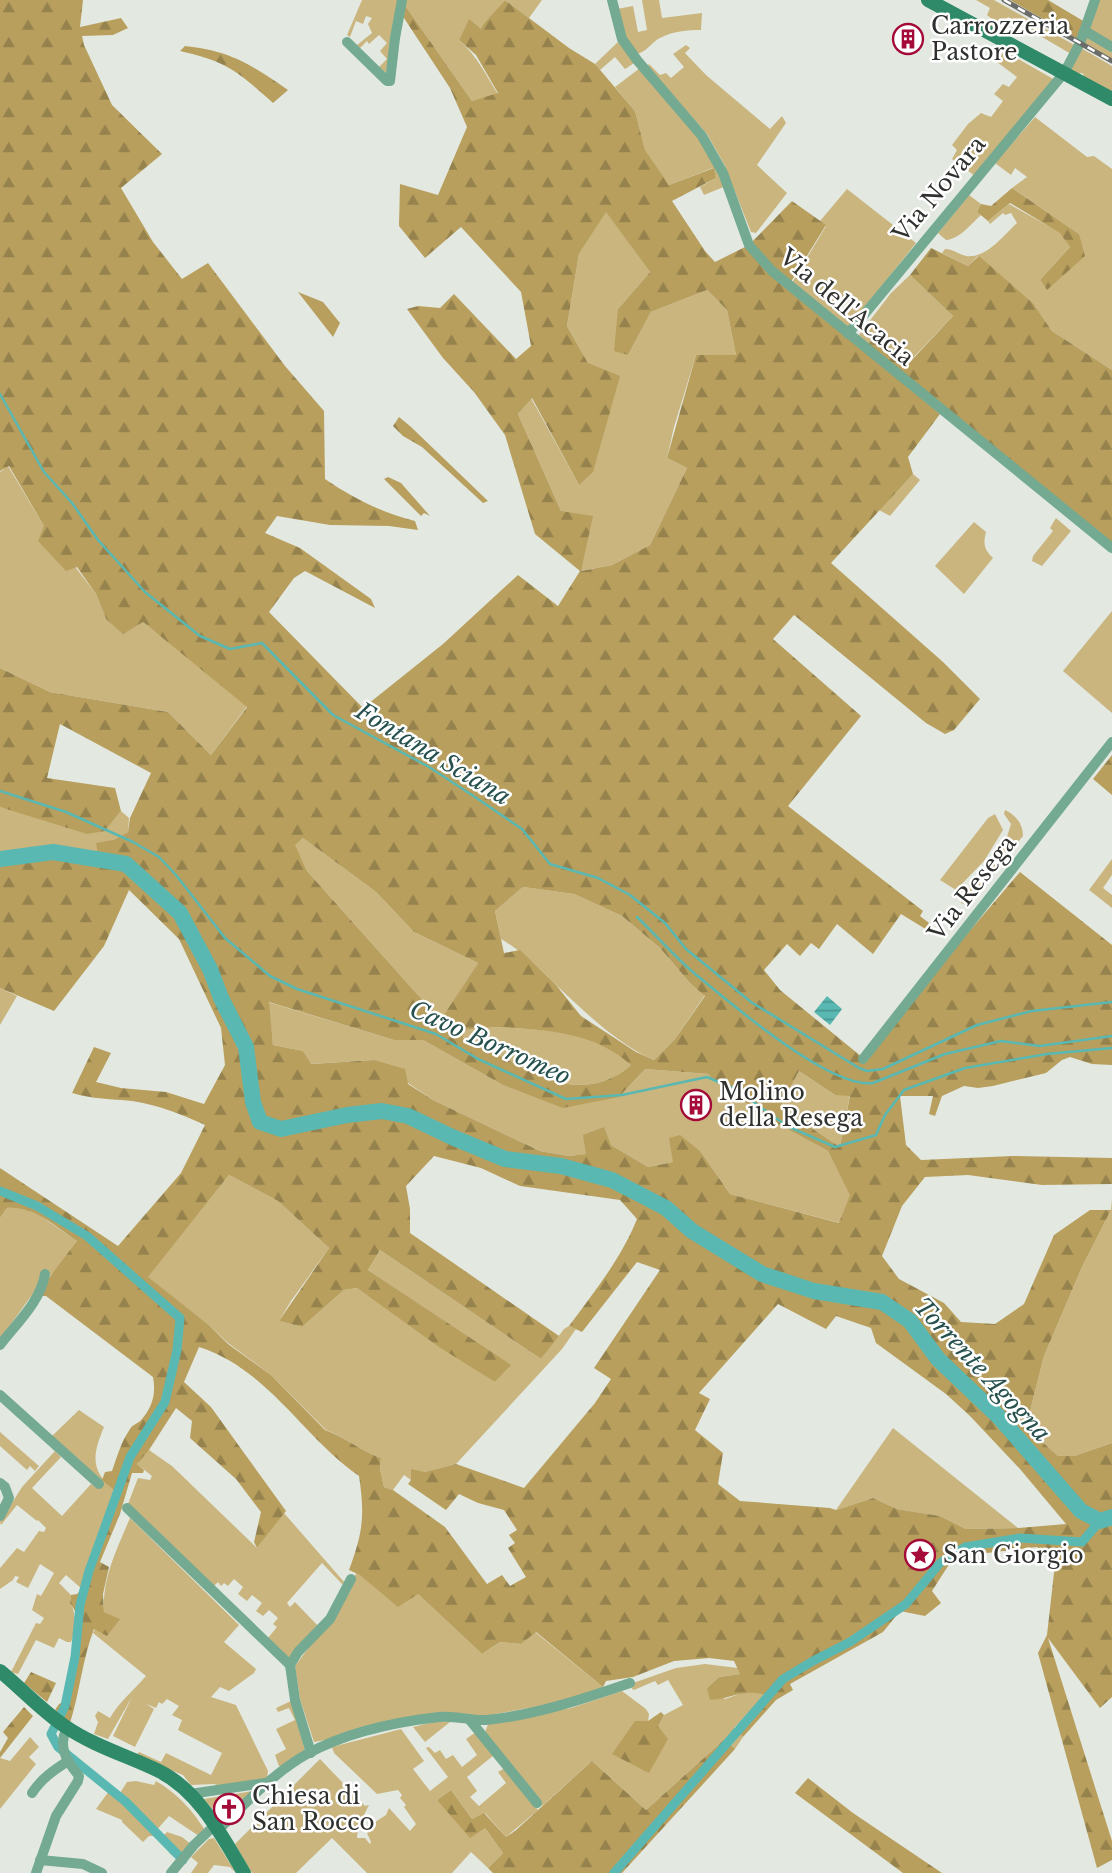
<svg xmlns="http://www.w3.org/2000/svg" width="1112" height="1873" font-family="'Libre Baskerville',serif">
  <defs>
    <pattern id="forest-firs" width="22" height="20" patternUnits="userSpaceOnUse" patternTransform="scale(1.75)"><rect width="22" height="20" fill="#b89f5d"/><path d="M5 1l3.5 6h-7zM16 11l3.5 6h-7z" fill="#96824d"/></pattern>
    <pattern id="water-rules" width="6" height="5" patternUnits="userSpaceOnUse" patternTransform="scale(1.75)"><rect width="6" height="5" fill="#59b8b2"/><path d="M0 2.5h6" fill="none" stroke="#4a9691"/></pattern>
  </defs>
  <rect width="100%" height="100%" fill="#e3e9e1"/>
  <g fill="#cab57f">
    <polygon points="362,0 399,0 386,73 379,67 387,59 380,51 387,43 379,35 369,44 367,41 360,48 357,45 372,33 368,24 372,18 366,16 363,24 356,21 350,37 347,35"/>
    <path d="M405 0H542L529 18 505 0C498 10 486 19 481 30L469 20 459 40C478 57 484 72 498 94L472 101 404 4Z"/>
    <path d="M642 0H659L662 18 702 13 701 30C687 30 673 31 660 38 650 43 647 53 635 54L624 39 617 9 633 6 638 32 647 30Z"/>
    <polygon points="976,0 994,0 1076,46 1071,54 1008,17 998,32 989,25 993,20 987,15 990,8"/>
    <polygon points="1098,0 1112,0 1112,59 1083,43"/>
    <polygon points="619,41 634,63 625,69 615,57 600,70 595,64"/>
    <polygon points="686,45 690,48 685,53 706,75 770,129 782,116 786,123 757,165 787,193 756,233 751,232 724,164 707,134 647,67 649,64 660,75 666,73 671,78 684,67 673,54"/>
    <polygon points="1081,48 1112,66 1112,97 1080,80 1084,75 1082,73 1076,74 1070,69"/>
    <polygon points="1004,51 1055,80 975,176 952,159 957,150 952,145 968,124 981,113 991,117 1003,101 994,94 1003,84 1009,87 1017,77 997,62"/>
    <polygon points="640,68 699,137 726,186 704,195 700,187 716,178 713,168 669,185 645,151 635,111 615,87"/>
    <path d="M1035 117 1087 157 1094 156 1112 169V370L1052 331 1033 303 978 256 968 266 942 253 945 249C953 249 958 254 966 256 986 259 1004 235 1017 223L1011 213 1005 215 1003 213 990 224 988 221 1009 204 1061 233 1070 247 1040 280 1047 290 1079 234 1012 188 1027 177 1015 168 1011 175 995 163Z"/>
    <polygon points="847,189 916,243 845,332 790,286 826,226 820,221"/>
    <path d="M969 195 981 204 977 212 981 215C971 224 960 239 946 240L938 233Z"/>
    <polygon points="606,211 650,272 618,309 628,355 651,312 707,290 727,310 736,355 696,355 674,427 667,458 687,468 650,545 612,565 580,571 561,511 518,414 531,398 579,485 588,363 567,326 579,254"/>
    <polygon points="910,275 953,316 909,362 874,336 865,348 855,340 891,293"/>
    <polygon points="8,466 44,526 96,594 106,619 143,622 247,706 211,755 168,712 50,692 0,668 0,472"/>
    <polygon points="913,474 920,480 890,516 879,510"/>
    <polygon points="1056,518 1071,531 1042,566 1032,561 1033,556 1053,531 1050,528"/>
    <path d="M974 522 986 532C983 543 984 550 993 558L964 594 935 566Z"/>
    <polygon points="1112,611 1112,713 1063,671"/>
    <polygon points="0,807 105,831 121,811 129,818 128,832 113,840 100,866 48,857 0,855"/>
    <path d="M1005 810C1016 815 1023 824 1023 836L966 905 961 903 963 894 1005 843 1011 824 1004 814Z"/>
    <polygon points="995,814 1003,830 984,861 956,890 940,880 988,818"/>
    <polygon points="303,838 376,892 414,932 478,963 444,1016 435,1014 307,871 294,845"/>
    <polygon points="1112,859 1112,875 1103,888 1112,895 1112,908 1089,890"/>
    <path d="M523 887 574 894 622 916 660 948 690 983 705 995 675 1039 654 1060C617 1044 585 1012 555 984 537 967 523 952 501 939L495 911Z"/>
    <polygon points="0,988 17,996 0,1025"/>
    <polygon points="268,1002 394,1040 423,1040 501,1084 619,1097 645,1069 708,1074 716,1083 776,1123 828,1151 851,1195 840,1223 730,1194 701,1152 673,1162 648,1167 611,1145 587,1154 569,1156 540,1151 433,1100 374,1060 310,1064 303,1051 273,1045"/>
    <path d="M497 1027C546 1030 593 1030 632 1064 625 1072 619 1075 609 1079 557 1101 510 1055 463 1038L465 1030Z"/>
    <polygon points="799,1071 835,1095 850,1095 840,1147 780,1107"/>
    <path d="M229 1175 278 1201 329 1248 291 1301 279 1321 302 1327 344 1290 357 1288 495 1382 510 1365 368 1270 380 1250 541 1359 564 1329 569 1326 576 1329 562 1349 456 1464 424 1472 411 1480 404 1475 393 1490 384 1487 380 1469 381 1458C361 1451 345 1437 326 1430L271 1375 228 1343 209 1325 147 1277Z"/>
    <polygon points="1112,1199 1112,1443 1074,1456 1058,1456 1026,1427 1044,1356 1082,1267 1111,1210"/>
    <polygon points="19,1206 39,1215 77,1241 59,1267 37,1288 0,1339 0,1218 7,1208"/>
    <path d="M79 1410 104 1427C92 1456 90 1471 116 1492L90 1560 82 1589 66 1575 59 1583 71 1595 70 1603C77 1614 76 1629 71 1642H67L59 1638 54 1648 36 1640 18 1674 11 1672 36 1623 40 1624 44 1618 32 1610 37 1594 41 1596 54 1573 40 1564 28 1588 16 1582 19 1577 15 1576 13 1580 0 1589V1568L17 1548 24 1552 39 1531 44 1532 46 1528 38 1520 37 1521 17 1505 1 1525 0 1522 22 1487 55 1451 61 1457 32 1488 62 1516 91 1484 96 1488 52 1436Z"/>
    <polygon points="893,1428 1018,1528 966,1529 940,1516 897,1509 873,1498 836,1510"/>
    <polygon points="0,1432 39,1466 35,1471 30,1466 27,1470 0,1446"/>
    <polygon points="149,1450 172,1466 257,1548 284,1513 345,1583 342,1584 322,1563 287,1603 290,1607 295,1602 319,1627 288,1659 268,1638 277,1627 273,1624 278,1618 269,1610 263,1616 256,1611 262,1603 252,1595 247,1601 238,1594 243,1587 234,1579 228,1586 224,1583 221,1586 218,1582 214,1586 128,1504 138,1478 150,1480 152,1476 137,1464 146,1451"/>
    <path d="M130 1518 239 1625 224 1642 256 1669 254 1673 229 1691 220 1687 211 1697 236 1705 268 1771 267 1779 220 1786 214 1784 191 1785 183 1775 136 1756 139 1752 161 1762 166 1753 211 1775 222 1753 178 1730 182 1720 172 1715 179 1706 167 1699 162 1704 159 1702 156 1708 146 1704 154 1709 135 1747 113 1736 132 1697 108 1739 94 1734 98 1722 95 1716 98 1711 110 1718C119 1702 133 1691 146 1676L93 1633 95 1629 119 1620 104 1612C102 1578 117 1549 130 1518Z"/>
    <polygon points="356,1573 418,1594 482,1654 500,1642 521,1644 535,1632 603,1687 573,1700 485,1716 469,1715 314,1742 300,1699 295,1666 350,1592"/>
    <polygon points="705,1664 738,1668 740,1674 719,1677 707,1688 725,1699 751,1690 765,1695 734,1728 743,1737 735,1749 725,1739 646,1810 592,1761 542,1806 485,1732 489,1722 571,1708 622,1691 646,1709 649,1714 648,1722 658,1726 664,1715 683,1705 668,1680 658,1685 655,1681 634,1690 632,1689 633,1683 676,1668"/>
    <polygon points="291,1701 305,1750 287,1766 279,1766 275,1755 286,1749 276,1729 295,1720 289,1708 278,1712 276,1708"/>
    <polygon points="438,1721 450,1722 425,1742 413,1727"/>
    <polygon points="401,1729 424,1761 413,1769 430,1791 448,1777 426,1748 429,1747 435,1753 440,1750 446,1759 453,1755 462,1767 477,1755 466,1739 476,1732 494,1755 467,1777 477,1791 470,1797 479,1806 506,1783 498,1772 505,1768 538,1810 506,1837 485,1813 472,1819 451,1790 437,1800 485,1828 503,1853 488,1868 471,1852 452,1873 367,1873 332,1838 296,1873 252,1873 235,1844 320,1759 365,1806 369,1805 358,1827 357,1838 365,1838 370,1844 371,1842 367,1833 369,1826 386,1815 389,1808 410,1831 416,1824 404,1807 406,1805 400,1798 402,1795 398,1790 377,1794 334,1753 332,1747"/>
    <polygon points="30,1737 39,1747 29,1757 36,1764 0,1809 0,1758 10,1761"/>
    <path d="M136 1781 154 1785 156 1781C177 1793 192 1810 205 1830L199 1836 169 1816 155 1832 163 1836 167 1832 182 1837 192 1845 179 1859 169 1853 171 1849 156 1836H149L143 1842 122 1822V1820L96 1809 109 1791 105 1787 108 1782 120 1793 127 1782Z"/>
    <polygon points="253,1791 223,1821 204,1799"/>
    <polygon points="214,1838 236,1873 230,1867 214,1865 208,1873 191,1873 198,1863 191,1857 209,1839"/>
  </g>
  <g fill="url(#forest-firs)" fill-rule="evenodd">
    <path d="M0 0H83L80 27 121 18 128 28 113 35 82 36 84 45 112 105 162 154 121 188 153 242 182 279 208 263 285 366 324 411 325 479C353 498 382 513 415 521L418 530 389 526 330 525 277 516 265 533 300 548 371 599 375 608 305 571 294 578 269 612 363 708 443 644 518 575 558 606 580 571 535 534 505 435 474 392 443 358 407 309 418 306 440 308 454 294 516 359 531 346 521 292 461 227 425 258 399 226 400 184 438 195 467 127 450 88 402 15 404 4 472 101 498 93 476 55 459 40 469 19 481 29C485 20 498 9 505 0L569 48 595 64 635 111 645 150 669 185 714 168 716 178 672 201 705 251 715 262 749 245 792 201 826 225 789 285 770 273 940 414 908 457 913 474 831 563 943 662 980 699 954 730 945 734 926 723 794 615 773 639 861 716 788 806 923 911 920 916 929 923 932 933 901 914 873 954 837 924 819 949 811 943 800 956 787 944 764 970 780 990 862 1057 1020 872 1112 945V1065L1092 1064 1070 1057 1062 1060 1046 1073 993 1086 978 1088 964 1086 942 1096 935 1116 929 1114 933 1096H900L906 1145 921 1160 1012 1156 1112 1158V1184L1042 1185 968 1175 925 1177 902 1206 882 1256 899 1279 944 1303 961 1322 995 1324 1024 1304 1054 1235 1090 1210H1111L1082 1267 1044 1356 1026 1427 1058 1456H1074L1112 1443V1697L1100 1708 1048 1638 1112 1841V1860L1097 1868 1038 1653 1047 1635 1055 1564 1037 1547 962 1556 948 1566 932 1591 941 1603 925 1616 900 1611 883 1632 790 1684 793 1690 776 1700 743 1737 734 1729 765 1695C744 1688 731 1699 710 1700L707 1688 719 1677 740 1674 734 1661 709 1658 674 1661 633 1677 606 1681 603 1687 536 1632 521 1644 500 1642 482 1654 418 1594 398 1607 360 1575 349 1570C363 1532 365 1516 359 1476 303 1437 268 1369 199 1347L184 1382 211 1407 286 1511 257 1548 254 1542 261 1512 236 1479 190 1438 192 1421 176 1408 149 1450 137 1464 144 1470 143 1473H132L120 1514 100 1562 109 1567 103 1594 104 1612 120 1619 107 1636 94 1629C82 1660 80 1692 70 1723L55 1710 59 1704 65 1701C78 1672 77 1643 82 1612L75 1611 70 1603 71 1595 77 1594 82 1589 90 1560 116 1492 102 1480 105 1472 112 1471C117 1457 121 1442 130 1429 133 1424 138 1424 142 1419 153 1406 156 1393 153 1377L46 1296H40L48 1279 77 1241C56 1227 33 1205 7 1208L0 1218V1168L118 1246 181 1173 205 1125C181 1114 159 1105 132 1101 112 1099 92 1099 72 1093L94 1047 111 1053 96 1082 121 1088 166 1092 204 1104 225 1065 221 1028 179 939 129 890 104 946 54 1011 0 988V855L48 857 100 865 96 843 113 840 128 832 130 818 151 773 60 724 47 778 115 788 121 811 105 831 87 834 0 807V668L50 692 168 712 211 755 247 707 143 622 123 634 106 619 96 594 77 567 66 571 38 541 44 526 9 466 0 471ZM606 212 650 272 618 309 614 351 628 355 651 312 707 290 727 310 736 355H696L667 458 687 468 650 545 612 565 581 571 593 516 561 511 518 414 532 398 579 485 593 472 620 376 588 363 567 326 579 254ZM303 838 376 892 414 932 478 963 444 1015 435 1014 307 871 295 845ZM523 887 574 894 622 916 660 948 690 983 705 996 675 1039 654 1060 636 1052 581 1016 556 985 520 950 504 953 495 911ZM269 1002 394 1040H423L501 1084 563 1108 619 1097 645 1069 708 1074 716 1083 776 1123 828 1151 850 1195 839 1223 730 1194 701 1152 680 1135 669 1138 673 1162 648 1167 611 1145 604 1127 583 1135 586 1154 569 1156 540 1151 433 1100 408 1084 405 1069 374 1060 311 1064 303 1051 273 1045ZM497 1027C545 1030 594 1031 631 1065 624 1072 618 1075 609 1079 557 1101 510 1055 463 1038L465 1030ZM799 1071 835 1095 850 1096 840 1147 780 1107ZM434 1156 481 1168 520 1186 620 1200 637 1219C621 1259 594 1292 569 1326L582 1332 637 1262 660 1270 594 1368 611 1379 595 1403 524 1488 456 1464 424 1472 411 1469V1480L408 1484 446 1510 459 1494 478 1503 504 1510 517 1530 509 1535 515 1543 508 1548 526 1577 510 1586 502 1575 487 1584 445 1527 393 1490 384 1487 380 1469 381 1458C361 1451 345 1437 325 1430L271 1375 228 1344 209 1325 148 1277 229 1175 278 1201 329 1248 279 1321 302 1327 344 1290 357 1288 439 1347 495 1382 511 1365 368 1270 380 1250 541 1359 559 1336 410 1233V1209L406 1186ZM778 1304 826 1329 836 1316 871 1328 876 1343 946 1394 970 1416 1020 1469 1066 1524 1018 1528 966 1529 940 1516 897 1509 873 1498 836 1510 830 1508 740 1501 718 1484 723 1453 695 1430 710 1399 699 1393Z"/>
    <polygon points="1010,0 1048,0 1085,22 1079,40"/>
    <path d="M185 46C231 51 250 64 288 90L273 103C237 71 228 62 180 51Z"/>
    <polygon points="1012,188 1079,234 1085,256 1047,290 1040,280 1070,247 1060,233 1010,203 988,221 977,212 981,204 991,206"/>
    <polygon points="931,248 968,266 979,256 1033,303 1052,331 1112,370 1112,545 868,344 874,336 910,362 953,316 910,275"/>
    <polygon points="298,292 323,302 340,323 333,337"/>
    <polygon points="399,417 410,426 488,501 483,503 422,447 403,436 393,426"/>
    <polygon points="388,477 401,483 430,516 424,513 421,516 384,479"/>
    <polygon points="1112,755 1112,795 1093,779"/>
    <polygon points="31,1672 56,1683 47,1702 24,1683"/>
    <polygon points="24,1707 33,1716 0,1758 0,1752 8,1738 3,1732"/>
    <polygon points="661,1712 664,1715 658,1726 668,1739 649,1773 612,1754 635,1721 648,1721"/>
    <polygon points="725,1739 735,1749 622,1873 493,1873 488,1868 503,1853 485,1828 470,1838 437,1800 451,1790 472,1819 484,1813 506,1837 515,1831 592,1761 646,1810"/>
    <polygon points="808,1778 853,1813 942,1873 903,1873 795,1793"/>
  </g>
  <polygon fill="url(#water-rules)" points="827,996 842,1009 830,1025 814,1012"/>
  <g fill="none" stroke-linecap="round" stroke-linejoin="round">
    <g stroke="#59b8b2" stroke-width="2.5">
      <polyline points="0,394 44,472 72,503 98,540 145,592 200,636 230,649 262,643 333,715 429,767 475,797 522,829 550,864 598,878 630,895 665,923 686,949 751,1002 859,1068 867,1071 883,1069 977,1025 1032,1011 1112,1002"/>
      <polyline points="0,791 66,812 133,842 159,857 176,875 225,938 270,976 297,989 436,1034 478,1059 566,1099 622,1095 707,1077 735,1089 787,1126 835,1147 876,1135 885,1115 904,1090 965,1068 1047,1054 1112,1048"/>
      <path d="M637 917C656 935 674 956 694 973 729 1002 830 1089 873 1083L945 1054 1001 1041 1040 1046 1112 1036"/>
    </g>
    <g stroke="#59b8b2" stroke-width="9">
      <polyline points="0,1191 37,1206 87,1236 180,1318 177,1350 165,1402 130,1457 89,1571 80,1605 75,1657 65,1706 51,1734 58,1747 126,1802 183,1860"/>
      <polyline points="614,1873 783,1679 813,1661 850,1642 906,1604 940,1563 965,1547 1020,1538 1082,1542 1100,1521"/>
    </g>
    <polyline stroke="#59b8b2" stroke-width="16" points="0,859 53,852 126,864 180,913 210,969 221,998 246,1047 253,1102 260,1122 281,1129 347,1115 382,1111 408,1116 452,1137 505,1159 561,1166 612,1180 666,1208 692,1231 762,1274 814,1291 882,1302 910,1321 938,1359 999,1417 1081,1511 1100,1521 1112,1517"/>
    <g stroke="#73aa91" stroke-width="10">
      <polyline points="612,0 622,39 637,60 702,136 723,173 749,245 772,271 1112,548"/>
      <polyline points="1085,31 1112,47"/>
      <polyline points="347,42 387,81 390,81 395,38 402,0"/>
      <polyline points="848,334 1064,73 1080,43 1095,0"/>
      <polyline points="863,1059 1112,742"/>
      <path d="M0 1345C16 1324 41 1301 45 1274"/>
      <polyline points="0,1395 99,1484"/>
      <polyline points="0,1483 5,1487 9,1498 0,1516"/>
      <polyline points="127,1508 290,1665"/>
      <polyline points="469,1719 537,1803"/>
      <polyline points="311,1753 295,1700 290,1665 298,1652 330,1619 351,1579"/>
      <path d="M32 1793C41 1779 54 1770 68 1761"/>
      <polyline points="190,1794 265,1783"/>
      <path d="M218 1830C246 1803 272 1774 307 1754 345 1733 395 1722 439 1717 455 1715 471 1721 486 1720 536 1715 583 1699 630 1683"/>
      <polyline points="40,1860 83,1864 102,1873"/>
      <path d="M36 1873 56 1816 78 1781 79 1776C67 1761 57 1747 67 1728"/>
      <polyline points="171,1873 194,1845 215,1825"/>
    </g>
    <g stroke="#2e8a68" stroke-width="14">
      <polyline points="928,0 1112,99"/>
      <path d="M0 1671C22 1689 42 1711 66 1727 94 1746 128 1756 159 1771 199 1791 222 1836 244 1873"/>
    </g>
    <g stroke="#696c68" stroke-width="5">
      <polyline id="rail" points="1004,0 1112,61"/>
    </g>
    <use href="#rail" stroke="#fff" stroke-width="2.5" stroke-dasharray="8" stroke-linecap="butt"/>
  </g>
  <defs>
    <g id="building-ring" transform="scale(1.575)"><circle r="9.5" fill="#fff" stroke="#a50b39" stroke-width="1.5"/><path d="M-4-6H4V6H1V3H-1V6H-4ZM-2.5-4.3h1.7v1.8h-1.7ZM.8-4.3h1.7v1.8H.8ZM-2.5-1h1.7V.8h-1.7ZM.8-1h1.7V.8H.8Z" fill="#a50b39"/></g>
    <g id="sight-ring" transform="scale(1.575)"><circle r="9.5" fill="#fff" stroke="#a50b39" stroke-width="1.5"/><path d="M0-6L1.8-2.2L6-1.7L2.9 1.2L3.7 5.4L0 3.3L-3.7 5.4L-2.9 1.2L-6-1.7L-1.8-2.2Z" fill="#a50b39"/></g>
    <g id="church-ring" transform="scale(1.575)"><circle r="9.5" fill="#fff" stroke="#a50b39" stroke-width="1.5"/><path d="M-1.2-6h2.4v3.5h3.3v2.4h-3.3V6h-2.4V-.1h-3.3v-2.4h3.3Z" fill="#a50b39"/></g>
  </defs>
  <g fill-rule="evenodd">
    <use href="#building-ring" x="908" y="39"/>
    <use href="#building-ring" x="696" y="1105"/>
    <use href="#sight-ring" x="920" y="1555"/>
    <use href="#church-ring" x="229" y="1809"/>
  </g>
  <g text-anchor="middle" stroke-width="5" stroke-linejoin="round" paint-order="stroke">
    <g font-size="23" fill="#2f312e" stroke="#fff" text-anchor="start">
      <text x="931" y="34">Carrozzeria<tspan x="931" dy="26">Pastore</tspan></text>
      <text x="719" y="1100">Molino<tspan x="719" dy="26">della Resega</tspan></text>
      <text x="943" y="1563">San Giorgio</text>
      <text x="252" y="1804">Chiesa di<tspan x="252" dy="26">San Rocco</tspan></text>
    </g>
    <g font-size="23" fill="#2f312e" stroke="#fff">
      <text transform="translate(939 189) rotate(-50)" y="8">Via Novara</text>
      <text transform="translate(847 307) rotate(40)" y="8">Via dell'Acacia</text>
      <text transform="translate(972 888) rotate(-52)" y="8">Via Resega</text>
    </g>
    <g font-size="24" font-style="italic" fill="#26514e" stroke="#fff">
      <text transform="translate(433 754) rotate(31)" y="8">Fontana Sciana</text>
      <text transform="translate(490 1043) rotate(24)" y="8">Cavo Borromeo</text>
      <text transform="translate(982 1370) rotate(47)" y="8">Torrente Agogna</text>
    </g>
  </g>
</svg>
